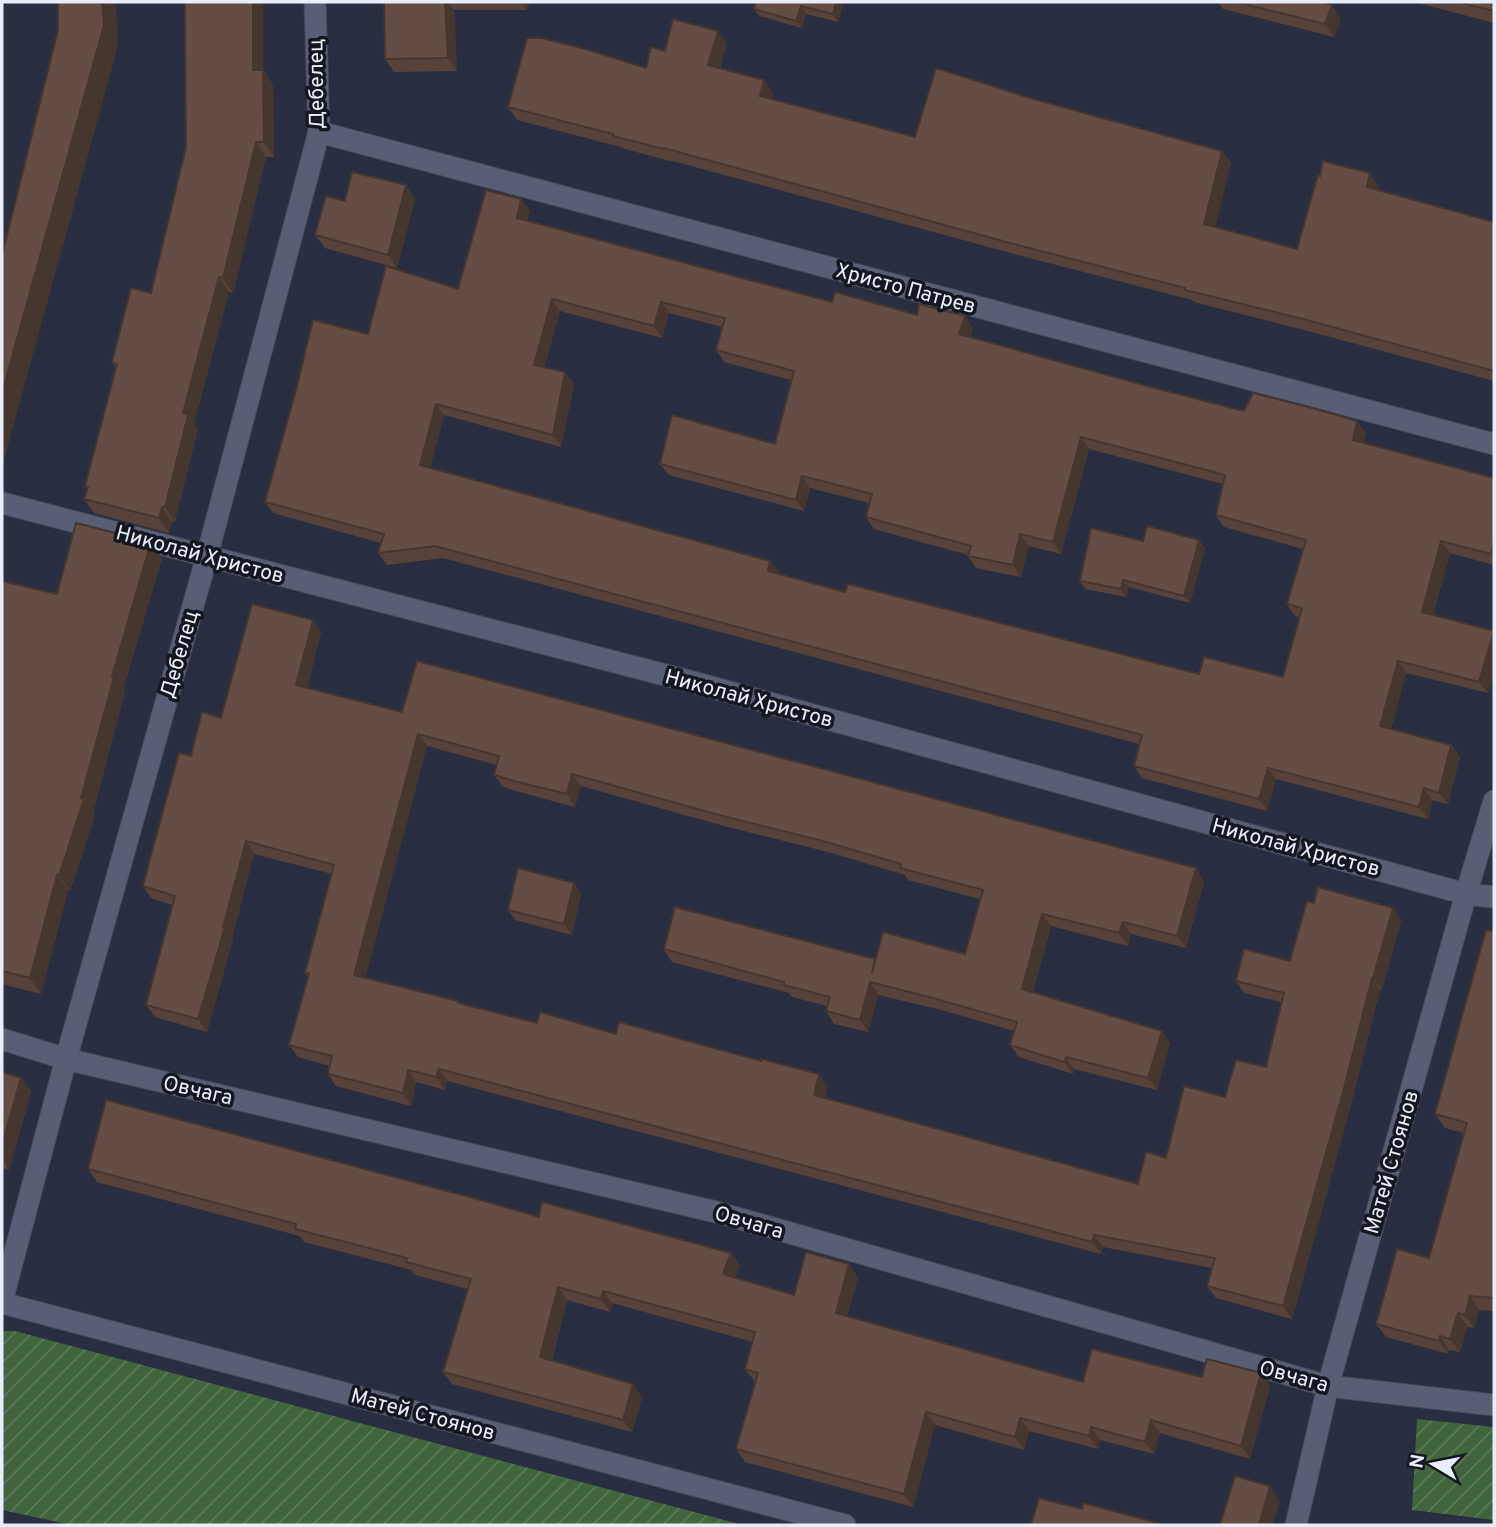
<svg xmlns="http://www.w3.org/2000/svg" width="1496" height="1527" font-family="Overpass,sans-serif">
  <defs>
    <pattern id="garden-furrows" width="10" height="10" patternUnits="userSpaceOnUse" patternTransform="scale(1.75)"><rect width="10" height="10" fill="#41643d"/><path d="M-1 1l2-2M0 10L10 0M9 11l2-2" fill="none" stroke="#5c7a5a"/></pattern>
  </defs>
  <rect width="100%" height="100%" fill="#292f41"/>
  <g fill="url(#garden-furrows)">
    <polygon points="2,1331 15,1331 743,1525 72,1525 2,1510"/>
    <polygon points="1417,1419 1494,1427 1494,1520 1412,1510"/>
  </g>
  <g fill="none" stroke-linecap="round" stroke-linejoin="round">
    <g stroke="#464b5a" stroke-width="23">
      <g id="street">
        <polyline points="319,132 1494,444"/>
        <polyline points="2,503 700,684 1466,894 1494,897"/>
        <polyline points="2,1039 66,1059 716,1212 1328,1386 1494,1405"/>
        <polyline points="2,1301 66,1059 207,556 319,132 315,2"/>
        <polyline points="2,1303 845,1525"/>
        <polyline points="1296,1525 1328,1386 1466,894 1494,801"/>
      </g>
    </g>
    <use href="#street" stroke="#585f74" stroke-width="21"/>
  </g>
  <g fill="#56423a" fill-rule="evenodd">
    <polygon points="384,2 530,2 527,10 454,10 457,71 394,72 385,59"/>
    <polygon points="756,2 844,2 838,22 806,14 802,28 759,16 754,9"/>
    <polygon points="1218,2 1323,2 1341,18 1334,37 1223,9"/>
    <polygon points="1415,2 1494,2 1494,23"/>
    <polygon points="727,44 720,68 764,80 773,93 771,99 915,137 1030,98 1222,151 1231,163 1215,227 1297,249 1378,186 1378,190 1494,222 1494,381 1308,331 1194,302 1192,300 1018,255 673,161 673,162 622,148 621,147 517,120 508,107 646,68 665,51"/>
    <polygon points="263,70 273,85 274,157 266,157 233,293 229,292 194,423 198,429 175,522 172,521 169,533 94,513 84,499 87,489 85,486 116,368 112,362 151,293"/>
    <polygon points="415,199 397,268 325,248 315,235 345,201"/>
    <path d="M530 211 527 221 832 302 917 315 973 328 970 337 1147 386 1244 411 1357 421 1366 433 1363 443 1494 478V565L1450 553 1433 615 1494 631V672L1488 693 1406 673 1391 729 1451 745 1460 757 1448 804 1432 800 1428 819 1276 779 1267 811 1142 778 1134 766 1139 744 443 558 387 565 378 553 381 543 273 513 265 502 368 334 458 289ZM560 311 662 338 669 313 722 327 716 350 724 362 791 380 775 444 660 464 669 475 804 511 810 488 869 503 866 517 874 529 968 555V556L976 568 1021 577 1029 546 1061 554 1089 449 1223 484 1216 515 1224 527 1303 549 1287 604 1295 616 1299 617 1283 677 1199 674 845 592 778 574 779 572 430 468 444 415 561 447 574 384 544 367Z"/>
    <polygon points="1199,540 1205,548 1190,603 1129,587 1126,597 1085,589 1080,581 1143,541"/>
    <polygon points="151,542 162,558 123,690 125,692 93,812 95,815 70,891 68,890 41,994 2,984 2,581 57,594"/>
    <polygon points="321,632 307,688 402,712 1204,881 1186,948 1131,934 1128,946 1051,926 1033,992 1170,1043 1157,1090 1074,1069 1073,1074 1019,1057 1010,1045 1014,1031 938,1009 878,995 868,1032 834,1024 826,1011 827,1006 792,997 789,993 672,962 664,949 876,960 965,954 980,899 908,880 905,875 828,852 728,827 581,786 575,807 523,793 503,787 494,775 497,765 427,746 365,978 537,1023 616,1034 761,1061 819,1074 827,1087 825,1098 1138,1184 1166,1158 1225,1097 1266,1067 1281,1002 1244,993 1236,981 1290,961 1314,903 1393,908 1401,920 1382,990 1380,990 1352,1101 1292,1319 1216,1298 1207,1286 1212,1268 1103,1247 1101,1254 447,1081 445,1090 416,1082 411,1106 336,1086 328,1074 330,1066 298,1057 289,1045 308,977 305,973 332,874 254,854 232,938 233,939 207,1032 155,1017 146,1005 172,905 151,898 143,886 191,756 221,718"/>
    <polygon points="581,894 572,935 515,920 508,910"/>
    <polygon points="1494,932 1494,1311 1479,1310 1474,1328 1467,1327 1460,1352 1449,1350 1449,1354 1386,1337 1376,1324 1429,1258 1464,1133 1445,1128 1435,1114"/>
    <polygon points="2,1072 21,1078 31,1092 9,1170 2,1168"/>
    <polygon points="88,1169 539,1217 731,1253 740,1266 735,1278 794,1295 858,1277 847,1316 1083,1382 1202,1377 1261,1373 1270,1386 1250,1459 1160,1433 1154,1454 1100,1440 1098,1449 1029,1431 1024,1450 935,1425 913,1507 745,1462 736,1449 756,1383 745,1369 753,1342 612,1303 610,1312 567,1300 552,1360 633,1384 642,1397 632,1432 452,1384 443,1372 468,1289 415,1275 412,1270 304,1242 300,1236 97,1182"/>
  </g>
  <g fill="#463630">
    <polygon points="102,2 116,2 118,46 2,467 2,393"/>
    <polygon points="253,2 263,2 263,85 253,70"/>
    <polygon points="445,2 448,2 454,10 457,71 448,58"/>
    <polygon points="522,2 530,2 527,10"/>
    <polygon points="836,2 844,2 838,22 833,14"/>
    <polygon points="1332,5 1341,18 1334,37 1325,24"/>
    <polygon points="801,6 806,14 802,28 796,21"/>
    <polygon points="718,31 727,44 717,77 708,65"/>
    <polygon points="263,70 273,85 274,157 264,142"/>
    <polygon points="764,80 773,93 768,108 760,96"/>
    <polygon points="256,142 266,157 233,293 223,278"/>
    <polygon points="1222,151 1231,163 1213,237 1204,224"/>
    <polygon points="1370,173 1378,186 1375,199 1367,187"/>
    <polygon points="406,185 415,199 397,268 388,255"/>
    <polygon points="521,199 530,211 525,230 517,218"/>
    <polygon points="219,277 229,292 194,423 198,429 175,522 165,507 183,413"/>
    <polygon points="552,299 560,311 542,377 534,365"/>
    <polygon points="661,302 669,313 662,338 654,326"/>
    <polygon points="965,316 973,328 968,346 959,334"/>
    <polygon points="565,372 574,384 561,447 553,435"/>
    <polygon points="436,404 444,415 428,477 420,465"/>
    <polygon points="1357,421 1366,433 1361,452 1353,440"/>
    <polygon points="1081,437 1089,449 1061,554 1053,542"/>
    <polygon points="802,476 810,488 804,511 796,500"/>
    <polygon points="162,507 172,521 169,533 159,518"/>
    <polygon points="1020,534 1029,546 1021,577 1013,565"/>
    <polygon points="1199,540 1205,548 1190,603 1184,596"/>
    <polygon points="1441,541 1450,553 1431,624 1422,612"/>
    <polygon points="151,542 162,558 123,690 125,692 93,812 95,815 70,891 59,876 112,676"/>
    <polygon points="1494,542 1494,559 1491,554"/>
    <polygon points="770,561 779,572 776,583 768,571"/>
    <polygon points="1123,580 1129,587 1126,597 1121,589"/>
    <polygon points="313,620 321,632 305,698 296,685"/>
    <polygon points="1494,633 1494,672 1488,693 1479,682"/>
    <polygon points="1398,661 1406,673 1389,738 1380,726"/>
    <polygon points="418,734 427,746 363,987 354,975"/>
    <polygon points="1451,745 1460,757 1448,804 1439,793"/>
    <polygon points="1268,768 1276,779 1267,811 1259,799"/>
    <polygon points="572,774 581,786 575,807 567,794"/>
    <polygon points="1424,788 1432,800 1428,819 1419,807"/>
    <polygon points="246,841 254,854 232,938 233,939 207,1032 198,1019"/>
    <polygon points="1196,868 1204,881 1186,948 1177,936"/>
    <polygon points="57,875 68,890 41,994 30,978"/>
    <polygon points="574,883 581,894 572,935 564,924"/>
    <polygon points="1393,908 1401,920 1382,990 1373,978"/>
    <polygon points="1042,914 1051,926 1030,1001 1022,989"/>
    <polygon points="1123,922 1131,934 1128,946 1119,933"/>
    <polygon points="1372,978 1380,990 1352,1101 1292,1319 1283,1306"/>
    <polygon points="870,982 878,995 868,1032 860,1020"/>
    <polygon points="1162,1031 1170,1043 1157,1090 1148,1078"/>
    <polygon points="1066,1057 1074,1069 1073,1074 1064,1062"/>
    <polygon points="439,1069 447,1081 445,1090 436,1077"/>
    <polygon points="408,1070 416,1082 411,1106 403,1093"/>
    <polygon points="819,1074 827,1087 822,1107 814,1095"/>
    <polygon points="21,1078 31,1092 9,1170 2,1160 2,1144"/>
    <polygon points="1094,1235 1103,1247 1101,1254 1092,1242"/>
    <polygon points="731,1253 740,1266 732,1287 723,1274"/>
    <polygon points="849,1264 858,1277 845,1326 836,1313"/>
    <polygon points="558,1287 567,1300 549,1369 540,1357"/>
    <polygon points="603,1291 612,1303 610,1312 601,1299"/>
    <polygon points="1470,1296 1479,1310 1474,1328 1465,1315"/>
    <polygon points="1458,1313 1467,1327 1460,1352 1450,1339"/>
    <polygon points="1440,1336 1449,1350 1449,1354 1439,1341"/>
    <polygon points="1261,1373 1270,1386 1250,1459 1241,1446"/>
    <polygon points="633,1384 642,1397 632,1432 623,1420"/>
    <polygon points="926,1412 935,1425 913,1507 904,1494"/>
    <polygon points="1020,1418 1029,1431 1024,1450 1015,1437"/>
    <polygon points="1151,1420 1160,1433 1154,1454 1145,1442"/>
    <polygon points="1091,1427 1100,1440 1098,1449 1089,1436"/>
    <polygon points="1270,1486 1280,1501 1273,1525 1259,1525"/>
  </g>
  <g fill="#644d44" stroke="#463630" stroke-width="2" fill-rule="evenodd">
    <polygon points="58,2 102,2 104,25 2,393 2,256 58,30"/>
    <polygon points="185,2 253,2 253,70 263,70 264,142 256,142 223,278 219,277 183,413 188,415 165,507 162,507 159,518 84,499 88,487 85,486 117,364 112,362 131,288 151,293 186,147"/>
    <polygon points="384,2 445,2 448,58 385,59"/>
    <polygon points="756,2 836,2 833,14 801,6 796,21 754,9"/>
    <polygon points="1236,2 1323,2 1332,5 1325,24"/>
    <polygon points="1457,2 1494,2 1494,11"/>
    <polygon points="673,19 718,31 708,65 764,80 760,96 915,137 936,68 1030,98 1222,151 1204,224 1297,249 1318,175 1320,176 1323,161 1370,173 1367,187 1494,222 1494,371 1299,318 1185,290 1185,288 1010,243 664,148 664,149 613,136 613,134 508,107 527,38 541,38 585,49 646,68 651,47 665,51"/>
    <polygon points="352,172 406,185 388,255 315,235 326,196 345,201"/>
    <path d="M486 190 521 199 517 218 832 302 835 292 917 315 919 304 965 316 959 334 1147 386 1244 411 1253 393 1316 409 1357 421 1353 440 1494 478V542L1491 554 1441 541 1422 612 1494 631 1479 682 1398 661 1380 726 1451 745 1439 793 1424 788 1419 807 1268 768 1259 799 1134 766 1142 735 435 546 378 553 384 534 265 502 296 390 313 320 368 334 386 266 458 289ZM552 299 654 326 661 302 725 318 716 350 794 371 775 444 672 415 660 464 796 500 802 476 872 494 866 517 971 546 968 556 1013 565 1020 534 1053 542 1081 437 1225 475 1216 515 1306 540 1287 604 1302 608 1283 677 1204 657 1199 674 848 584 845 592 768 571 770 561 420 465 436 404 553 435 565 372 534 365Z"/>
    <polygon points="76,523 151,542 112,676 114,677 81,798 84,799 59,876 57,875 30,978 2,971 2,581 57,594"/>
    <polygon points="1147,526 1199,540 1184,596 1123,580 1121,589 1080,581 1091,528 1143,541"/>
    <polygon points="252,604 313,620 296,685 402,712 417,661 1196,868 1177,936 1123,922 1119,933 1042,914 1022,989 1162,1031 1148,1078 1066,1057 1064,1062 1010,1045 1017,1022 929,997 870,982 860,1020 826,1011 830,997 784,985 784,982 664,949 675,907 875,959 872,973 883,932 965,954 983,890 900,868 901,864 819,840 719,815 572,774 567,794 514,781 494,775 499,756 418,734 354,975 458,1001 458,1003 537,1023 540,1012 616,1034 619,1022 761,1061 761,1059 819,1074 814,1095 1138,1184 1146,1152 1166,1158 1184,1086 1225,1097 1236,1060 1266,1067 1284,993 1236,981 1244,949 1290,961 1307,901 1314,903 1318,887 1393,908 1373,978 1372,978 1344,1088 1283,1306 1207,1286 1215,1258 1094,1235 1092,1242 439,1069 436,1077 408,1070 403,1093 328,1074 332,1056 289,1045 309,974 305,973 334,865 246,841 223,927 225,927 198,1019 146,1005 175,896 143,886 150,859 179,753 191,756 202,712 221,718"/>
    <polygon points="518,868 574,883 564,924 508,910"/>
    <polygon points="1486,930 1494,932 1494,1298 1470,1296 1465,1315 1458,1313 1450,1339 1440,1336 1439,1341 1376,1324 1397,1249 1429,1258 1467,1123 1435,1114"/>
    <polygon points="2,1072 21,1078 2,1144"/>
    <polygon points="106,1100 488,1202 539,1217 542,1202 731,1253 723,1274 794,1295 806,1252 849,1264 836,1313 1083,1382 1092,1349 1202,1377 1207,1359 1261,1373 1241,1446 1151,1420 1145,1442 1091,1427 1089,1436 1020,1418 1015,1437 926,1412 904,1494 736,1449 758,1373 745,1369 755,1332 603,1291 601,1299 558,1287 540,1357 633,1384 623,1420 443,1372 471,1279 406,1262 407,1258 295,1229 296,1224 88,1169"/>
    <polygon points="1235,1476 1270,1486 1259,1525 1220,1525"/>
    <polygon points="1039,1498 1082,1509 1083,1503 1166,1525 1031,1525"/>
  </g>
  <g text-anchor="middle" stroke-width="7" stroke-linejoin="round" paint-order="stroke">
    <g font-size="21" fill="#e9eefa" stroke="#151820">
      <text transform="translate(316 84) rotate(-91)" y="7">Дебелец</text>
      <text transform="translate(906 288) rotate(15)" y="7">Христо Патрев</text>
      <text transform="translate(200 554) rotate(15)" y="7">Николай Христов</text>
      <text transform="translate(179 654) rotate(-74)" y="7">Дебелец</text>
      <text transform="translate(749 698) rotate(15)" y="7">Николай Христов</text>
      <text transform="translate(1296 847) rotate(15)" y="7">Николай Христов</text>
      <text transform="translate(198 1090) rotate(13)" y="7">Овчага</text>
      <text transform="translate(1391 1162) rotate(-74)" y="7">Матей Стоянов</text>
      <text transform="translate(749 1222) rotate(16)" y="7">Овчага</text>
      <text transform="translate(1294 1376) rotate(15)" y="7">Овчага</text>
      <text transform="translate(423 1414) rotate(15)" y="7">Матей Стоянов</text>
    </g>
  </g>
  <rect width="1496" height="1527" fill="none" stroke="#e9eefa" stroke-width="7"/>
  <g transform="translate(1433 1464) rotate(280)" stroke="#151820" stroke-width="5" paint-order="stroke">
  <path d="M0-5L12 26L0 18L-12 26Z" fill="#e9eefa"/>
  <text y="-10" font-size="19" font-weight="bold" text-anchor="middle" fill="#e9eefa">N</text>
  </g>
</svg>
